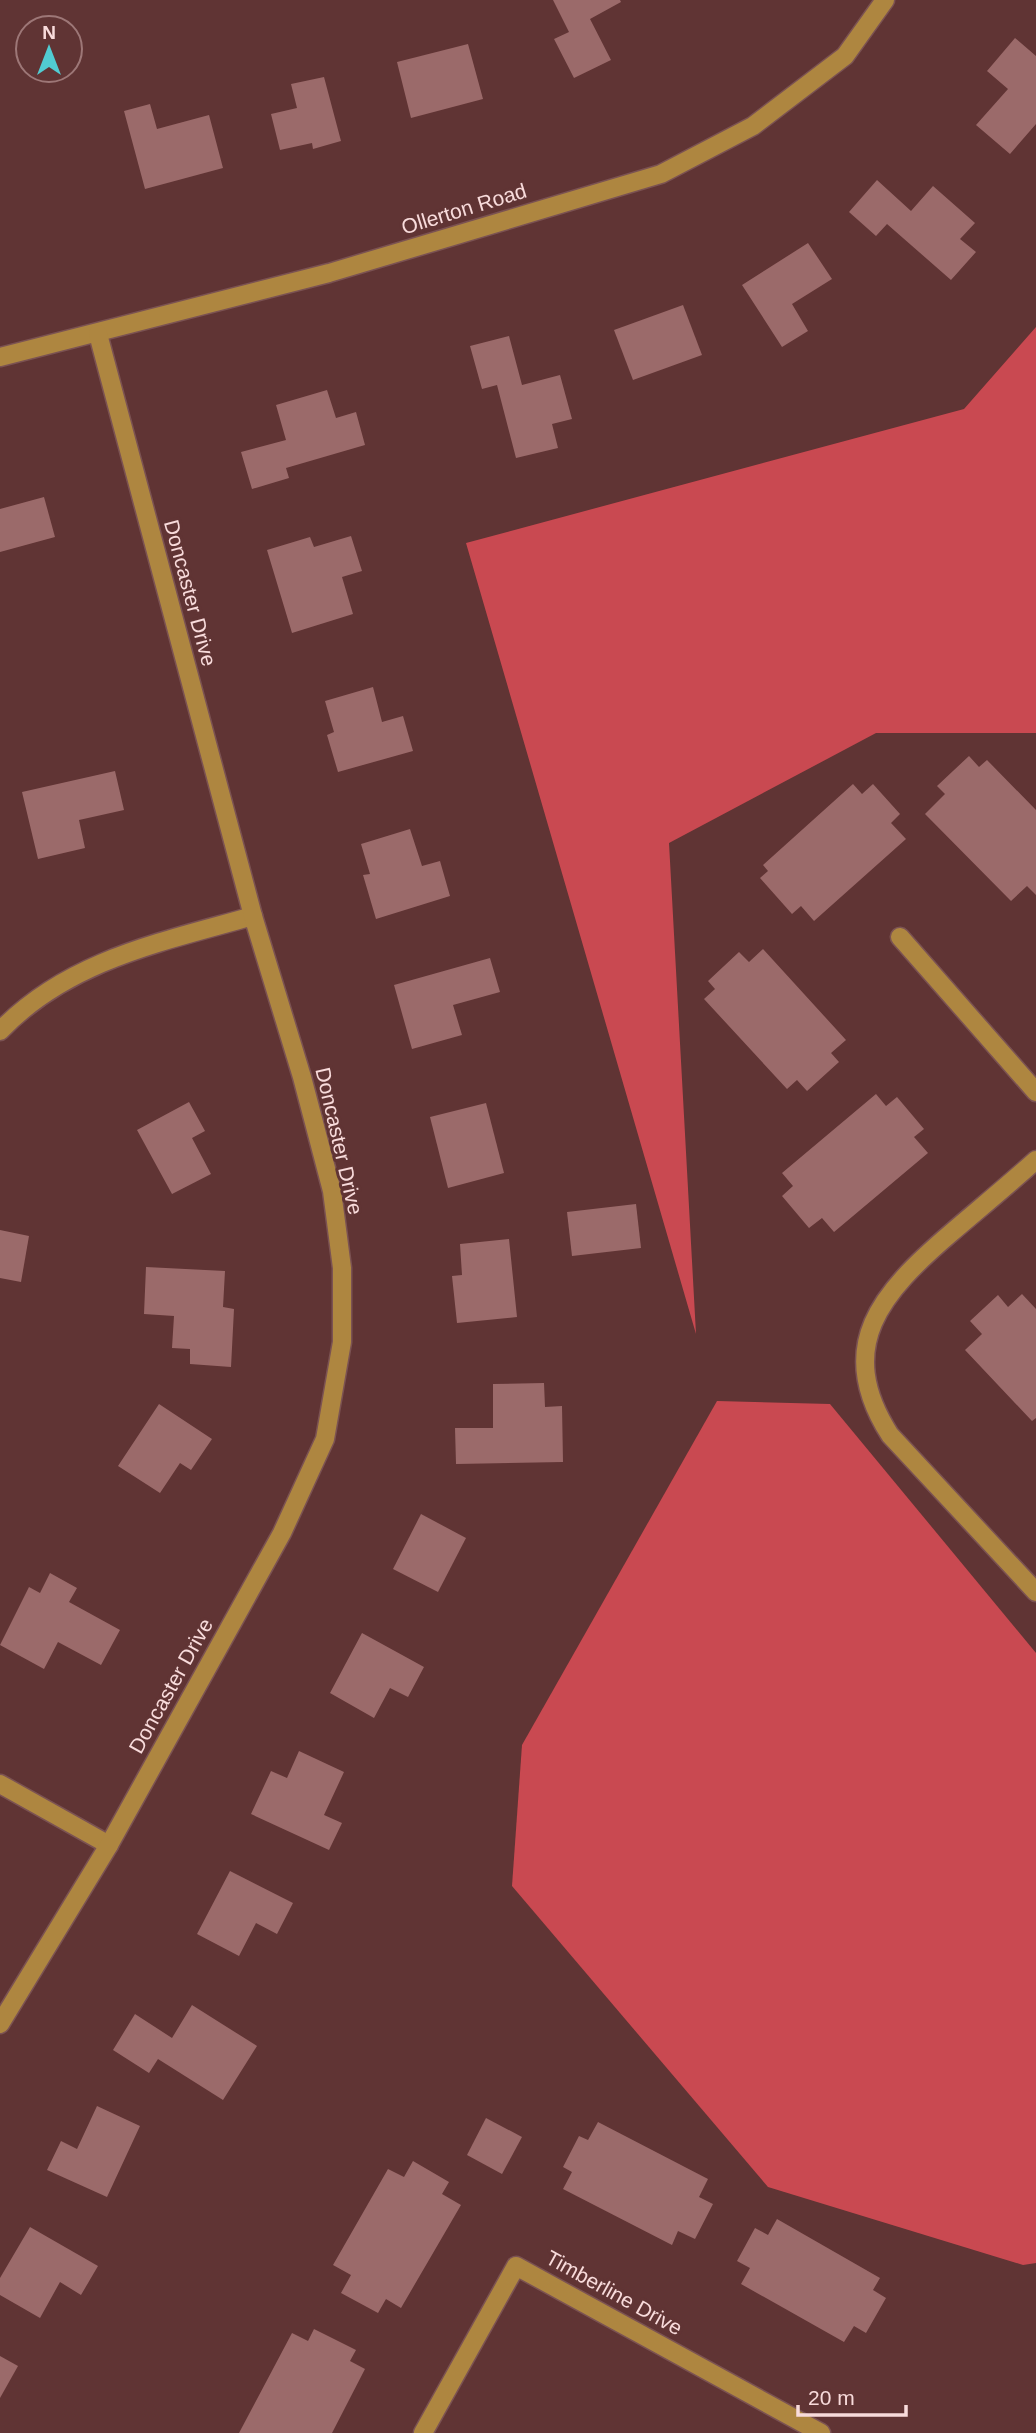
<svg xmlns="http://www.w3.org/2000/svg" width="1036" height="2433" font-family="Helvetica,sans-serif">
  <rect width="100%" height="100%" fill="#603434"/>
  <g fill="#c94951">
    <polygon points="1036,327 1036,733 876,733 669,843 696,1334 466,543 964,409"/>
    <polygon points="717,1401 830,1404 1036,1653 1036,2263 1023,2265 768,2187 512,1886 522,1745"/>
  </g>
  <g fill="#9b6a6a">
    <polygon points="553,0 620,0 621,2 590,19 611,60 574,78 554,39 569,32"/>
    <polygon points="1015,38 1036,56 1036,124 1010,154 976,125 1008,89 987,71"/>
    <polygon points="468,44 483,99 411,118 397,62"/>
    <polygon points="324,77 341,141 313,149 312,143 280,150 271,114 297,108 291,84"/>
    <polygon points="150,104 157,129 209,115 223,168 145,189 124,111"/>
    <polygon points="877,180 911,211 933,186 975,223 960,239 976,252 951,280 887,224 876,236 849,212"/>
    <polygon points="808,243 832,279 792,304 808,331 782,347 742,285"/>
    <polygon points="683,305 702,355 633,380 614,330"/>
    <polygon points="509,336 522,385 560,375 572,419 552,424 558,448 516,458 497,385 482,389 470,346"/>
    <polygon points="327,390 336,418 356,412 365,445 286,468 289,478 252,489 241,452 286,440 276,405"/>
    <polygon points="44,497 55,537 0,552 0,509"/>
    <polygon points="351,536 362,571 342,577 353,614 292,633 267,550 310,537 314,547"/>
    <polygon points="373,687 382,722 403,716 413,751 338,772 327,735 334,732 325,701"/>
    <polygon points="969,756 979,767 987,760 1036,810 1036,895 1027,886 1011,901 925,814 945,794 937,786"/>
    <polygon points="115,771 124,810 79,820 85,848 38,859 22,792"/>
    <polygon points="853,784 862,794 873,784 900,814 891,823 906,839 814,921 801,906 792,914 760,878 768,871 763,865"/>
    <polygon points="410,829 422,866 440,861 450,896 376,919 363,875 370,874 361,844"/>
    <polygon points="763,949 846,1040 831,1053 839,1062 807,1091 797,1080 787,1089 704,999 715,989 708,981 739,952 749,962"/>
    <polygon points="490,958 500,992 453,1005 462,1035 412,1049 394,985"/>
    <polygon points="876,1094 886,1106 897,1097 924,1129 914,1137 928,1153 834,1232 822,1218 809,1228 782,1196 793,1186 782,1173"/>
    <polygon points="189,1102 205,1131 192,1138 211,1174 172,1194 137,1130"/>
    <polygon points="486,1103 504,1173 448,1188 430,1117"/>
    <polygon points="636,1204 641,1248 572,1256 567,1212"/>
    <polygon points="0,1230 29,1236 21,1282 0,1278"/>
    <polygon points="509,1239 517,1317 457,1323 452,1276 462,1275 460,1244"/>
    <polygon points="146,1267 225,1271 223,1307 234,1309 231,1367 190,1364 190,1349 172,1348 174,1316 144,1314"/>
    <polygon points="1022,1294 1036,1309 1036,1418 1032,1421 965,1350 982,1334 970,1321 998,1295 1008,1307"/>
    <polygon points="544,1383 545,1407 562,1406 563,1462 456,1464 455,1428 493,1428 493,1384"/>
    <polygon points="159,1404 212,1439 191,1470 180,1463 160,1493 118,1466"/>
    <polygon points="421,1514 466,1538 438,1592 393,1569"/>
    <polygon points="50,1573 77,1588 69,1602 120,1630 101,1665 58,1642 44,1669 0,1645 29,1587 40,1593"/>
    <polygon points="362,1633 424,1667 408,1697 390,1688 374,1718 330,1693"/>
    <polygon points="299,1751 344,1772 324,1815 342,1823 329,1850 251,1814 271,1771 287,1778"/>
    <polygon points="230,1871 293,1903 277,1934 256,1923 239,1956 197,1934"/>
    <polygon points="192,2005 257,2046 223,2100 158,2059 149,2073 113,2050 135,2014 172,2038"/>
    <polygon points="97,2106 140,2126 107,2197 47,2170 61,2141 77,2149"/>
    <polygon points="486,2118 522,2137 502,2174 467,2155"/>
    <polygon points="598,2122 708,2179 699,2197 713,2204 695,2239 678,2231 672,2245 563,2189 572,2172 563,2167 579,2136 588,2140"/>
    <polygon points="413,2161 449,2182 442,2194 461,2205 401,2308 386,2299 378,2313 341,2293 351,2275 333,2265 388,2169 404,2177"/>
    <polygon points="777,2219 880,2278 873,2290 886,2298 866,2333 854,2326 844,2342 741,2284 750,2268 737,2261 755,2228 768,2235"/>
    <polygon points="30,2227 98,2266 81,2295 60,2282 40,2318 0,2295 0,2278"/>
    <polygon points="314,2329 356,2350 350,2361 365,2369 332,2433 239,2433 292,2333 308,2341"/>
    <polygon points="0,2356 18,2366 0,2398"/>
  </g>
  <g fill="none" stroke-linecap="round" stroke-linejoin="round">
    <g stroke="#7b5252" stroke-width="21">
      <g id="minor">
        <polyline points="0,357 329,273 661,174 753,126 845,56 885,0"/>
        <polyline points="900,937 1036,1092"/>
        <path d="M0 1031C68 960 162 942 253 916"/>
        <path d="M1036 1160C1008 1185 979 1209 951 1233 882 1292 833 1346 890 1435L1036 1592"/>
        <polyline points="0,1784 109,1845"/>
        <polyline points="0,2024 109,1845 282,1533 325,1439 342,1342 342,1268 332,1191 302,1077 253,916 98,334"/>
        <polyline points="423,2433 516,2266 821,2433"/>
      </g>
    </g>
    <use href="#minor" stroke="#ae8640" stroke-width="18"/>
  </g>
  <g text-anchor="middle" stroke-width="6" stroke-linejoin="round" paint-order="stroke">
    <g font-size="21" fill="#f8dbdb" stroke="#603434">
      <text transform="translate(464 209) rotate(-17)" y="7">Ollerton Road</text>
      <text transform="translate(190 593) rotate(75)" y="7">Doncaster Drive</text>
      <text transform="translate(339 1141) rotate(77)" y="7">Doncaster Drive</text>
      <text transform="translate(171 1686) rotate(-61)" y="7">Doncaster Drive</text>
      <text transform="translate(614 2293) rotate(29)" y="7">Timberline Drive</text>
    </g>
  </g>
  <g transform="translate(49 49)"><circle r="33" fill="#603434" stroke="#9d7777" stroke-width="2"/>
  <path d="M0-5L12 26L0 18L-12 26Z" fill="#51ccd2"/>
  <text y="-10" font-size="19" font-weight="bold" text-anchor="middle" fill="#f8dbdb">N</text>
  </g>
  <path d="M798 2405v10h108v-10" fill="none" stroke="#f8dbdb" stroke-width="3.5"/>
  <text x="808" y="2405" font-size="21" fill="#f8dbdb" stroke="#603434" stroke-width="5" paint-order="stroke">20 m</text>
</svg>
